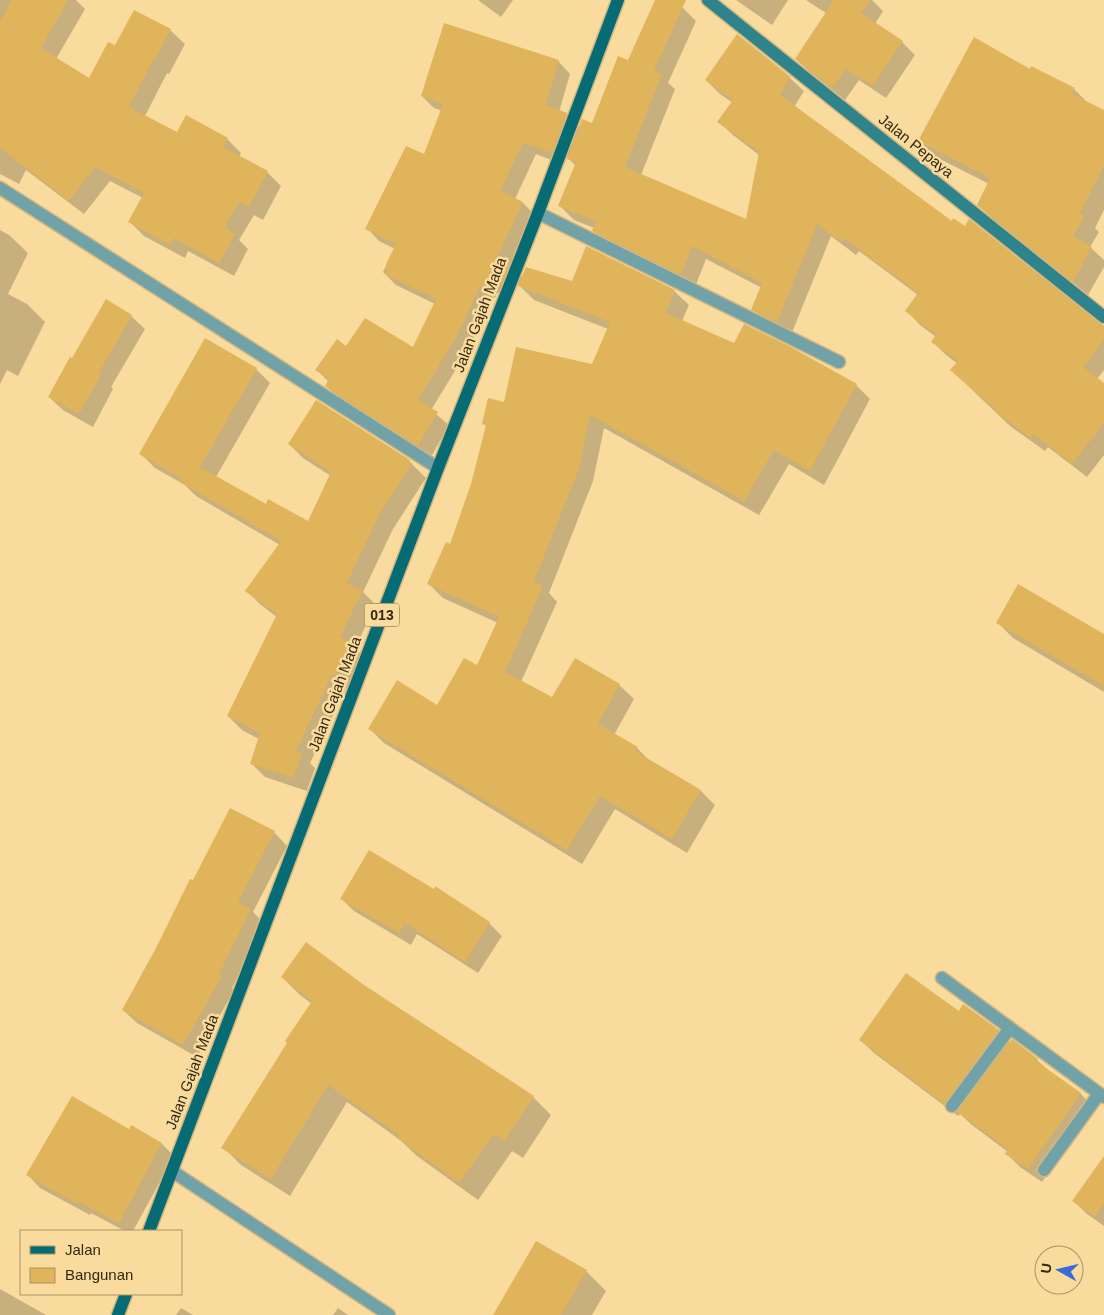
<svg xmlns="http://www.w3.org/2000/svg" width="1104" height="1315" font-family="Arial,sans-serif">
  <rect width="100%" height="100%" fill="#fadb9e"/>
  <g fill="#0003">
    <polygon points="0,0 76,0 85,9 56,59 90,80 116,47 135,11 170,30 185,44 169,74 167,73 145,116 178,134 227,139 241,153 239,157 267,172 281,186 263,220 254,215 239,240 248,249 234,276 188,251 185,258 144,236 130,222 143,198 110,181 84,214 26,170 19,184 0,174"/>
    <polygon points="478,0 513,0 501,17"/>
    <polygon points="657,0 667,0 683,8 696,21 668,83 675,89 641,175 747,221 759,155 733,135 719,122 733,103 720,94 706,80 738,36 791,79 804,91 794,107 952,222 1104,328 1104,370 1097,379 1104,385 1104,455 1087,477 1048,447 1045,451 1010,426 966,384 958,364 946,355 933,342 936,337 920,325 907,311 918,295 859,251 856,255 831,236 791,335 767,323 753,309 762,288 706,259 695,287 607,244 593,230 594,228 574,220 560,206 576,166 567,157 564,165 536,154 515,199 523,203 535,215 511,265 523,277 573,283 674,291 689,305 682,321 734,345 856,385 870,399 824,485 789,464 759,515 604,428 593,481 549,593 557,602 521,682 552,699 575,659 619,685 634,699 614,735 637,748 650,761 701,791 715,805 687,853 615,809 582,864 384,743 369,728 437,707 478,667 498,623 443,598 429,584 451,546 472,485 487,427 483,423 504,404 592,365 608,329 534,300 518,284 514,295 497,293 495,298 492,297 469,348 431,410 449,425 431,457 339,398 326,386 329,382 317,370 347,347 414,349 435,304 396,285 383,272 395,249 379,241 367,228 425,156 442,111 434,108 422,96 558,61 570,74 559,112 566,114 580,128 593,124 629,62"/>
    <polygon points="736,0 788,0 772,25"/>
    <polygon points="806,0 872,0 883,11 875,24 902,42 915,55 886,98 859,80 845,100 809,71 796,59 826,13"/>
    <polygon points="1030,70 1074,89 1089,104 1104,111 1104,210 1095,228 1099,232 1090,247 1104,260 1104,267 1088,295 993,219 978,204 989,184 934,156 920,141"/>
    <polygon points="0,230 9,235 28,253 8,294 27,304 45,322 18,376 7,370 0,384"/>
    <polygon points="131,316 145,329 111,387 113,389 93,427 63,410 49,397 72,360"/>
    <polygon points="256,369 270,383 216,477 266,506 308,523 331,476 303,458 289,444 409,461 426,478 393,529 363,592 376,605 355,648 364,657 349,690 346,688 310,763 315,768 307,791 265,777 251,763 259,739 242,730 228,716 277,617 261,605 247,591 280,545 196,496 185,485 155,468 141,454"/>
    <polygon points="997,622 1104,636 1104,692 1013,638"/>
    <polygon points="231,810 274,832 287,846 253,912 264,923 232,988 234,990 197,1057 137,1023 123,1010 194,882"/>
    <polygon points="435,888 489,923 502,936 478,973 417,934 411,945 354,911 342,899 434,890"/>
    <polygon points="282,977 363,986 533,1097 551,1115 523,1158 512,1151 478,1200 417,1156 400,1140 347,1102 290,1196 241,1165 223,1147 312,1004 300,995"/>
    <polygon points="959,1013 998,1031 1010,1043 1037,1060 1050,1072 1080,1093 1093,1107 1042,1182 1020,1167 1007,1154 1008,1152 972,1125 960,1114 958,1116 874,1053 861,1040"/>
    <polygon points="132,1126 162,1144 174,1156 133,1231 125,1231 91,1213 90,1215 40,1188 28,1175 129,1131"/>
    <polygon points="1104,1158 1104,1226 1087,1214 1074,1201"/>
    <polygon points="537,1242 586,1271 606,1291 592,1315 494,1315"/>
    <polygon points="0,1289 46,1315 0,1315"/>
    <polygon points="181,1308 193,1315 176,1315"/>
    <polygon points="338,1308 348,1315 333,1315"/>
  </g>
  <g fill="#dfb45b">
    <polygon points="12,0 68,0 41,48 89,78 108,42 115,45 134,10 171,29 154,61 153,60 129,107 177,132 186,115 228,138 223,147 268,171 249,207 239,202 225,227 235,234 219,263 174,238 170,245 128,222 144,193 95,167 69,201 0,148 0,21"/>
    <polygon points="655,0 686,0 654,71 662,74 625,167 746,219 759,152 717,122 733,100 705,80 737,34 792,78 790,77 780,95 952,221 953,218 965,226 969,219 1104,326 1104,339 1083,367 1104,383 1104,423 1072,464 1033,434 1031,438 995,412 996,410 950,370 958,361 931,342 936,335 905,311 918,293 844,238 841,242 817,224 777,322 751,310 762,283 692,246 681,275 592,231 596,221 558,206 576,162 567,159 582,119 592,123 618,56 628,60"/>
    <polygon points="834,0 870,0 861,13 903,41 873,86 846,69 832,88 795,59"/>
    <polygon points="444,23 559,60 546,105 567,113 552,153 523,143 500,191 523,202 497,258 510,262 502,284 485,281 482,287 480,286 457,336 418,400 438,412 418,446 325,386 329,379 315,370 337,339 346,346 365,318 413,347 436,299 386,275 386,264 396,244 365,229 406,146 424,154 443,104 421,96"/>
    <polygon points="974,37 1030,69 1031,66 1075,88 1072,94 1104,110 1104,166 1080,213 1085,216 1073,236 1092,247 1073,282 977,205 990,178 918,141"/>
    <polygon points="586,246 675,290 666,313 734,343 744,324 789,346 857,384 810,471 774,450 744,501 590,415 579,469 534,581 543,586 505,672 552,697 575,658 620,684 598,724 638,747 635,751 701,790 672,839 600,796 567,850 368,729 397,680 437,705 464,658 477,665 499,617 427,584 446,542 450,544 471,484 486,425 482,424 488,398 504,402 516,347 592,364 610,322 518,286 526,267 572,281"/>
    <polygon points="106,299 132,315 99,373 101,375 79,414 48,397 70,357 72,358"/>
    <polygon points="205,338 257,368 200,467 266,504 268,499 308,521 331,472 288,444 316,400 410,460 409,461 412,463 379,515 347,583 363,590 340,637 351,642 335,676 332,675 296,751 302,753 293,778 250,764 260,733 227,716 277,614 245,591 281,541 180,482 182,479 139,454"/>
    <polygon points="1018,584 1104,634 1104,686 996,623"/>
    <polygon points="230,808 275,831 238,902 251,909 219,974 222,976 183,1045 122,1010 156,948 190,879 193,880"/>
    <polygon points="369,850 434,889 435,886 490,922 465,962 405,923 399,933 340,899"/>
    <polygon points="306,942 364,985 534,1096 504,1141 494,1134 459,1183 397,1138 399,1135 328,1085 271,1179 221,1148 287,1043 285,1041 312,1001 281,977"/>
    <polygon points="906,973 959,1011 963,1004 999,1030 944,1104 859,1040"/>
    <polygon points="1012,1039 1038,1059 1036,1061 1081,1093 1028,1169 1005,1154 1008,1149 957,1112"/>
    <polygon points="72,1096 129,1129 131,1125 162,1143 119,1223 78,1202 77,1204 26,1175"/>
    <polygon points="1104,1156 1104,1203 1095,1217 1072,1201"/>
    <polygon points="536,1241 587,1270 561,1315 493,1315"/>
  </g>
  <g fill="none" stroke-linecap="round" stroke-linejoin="round">
    <g stroke="#d2b782" stroke-width="15">
      <g id="street">
        <polyline points="0,188 438,468"/>
        <polyline points="538,213 839,362"/>
        <polyline points="942,978 1104,1097"/>
        <polyline points="952,1106 1010,1028"/>
        <polyline points="1044,1170 1099,1094"/>
        <polyline points="172,1171 389,1315"/>
      </g>
    </g>
    <g stroke="#d2b782" stroke-width="15">
      <polyline id="secondary" points="708,0 1104,317"/>
    </g>
    <g stroke="#d2b782" stroke-width="15">
      <g id="primary">
        <polyline points="149,1231 438,468 538,213 618,0"/>
        <polyline points="118,1315 126,1294"/>
      </g>
    </g>
    <use href="#street" stroke="#71a2a7" stroke-width="12"/>
    <use href="#secondary" stroke="#2f848c" stroke-width="12"/>
    <use href="#primary" stroke="#076b73" stroke-width="12"/>
  </g>
  <g text-anchor="middle" stroke-width="5" stroke-linejoin="round" paint-order="stroke">
    <rect fill="#fadb9e" stroke="#6f5e3b" stroke-width="1" x="364.5" y="603.5" width="35" height="23" rx="4"/>
    <g font-size="14" font-weight="bold" fill="#342810">
      <text x="382" y="620">013</text>
    </g>
    <g font-size="15" fill="#342810" stroke="#fadb9e">
      <text transform="translate(916 146) rotate(39)" y="5">Jalan Pepaya</text>
      <text transform="translate(480 315) rotate(-69)" y="5">Jalan Gajah Mada</text>
      <text transform="translate(335 694) rotate(-69)" y="5">Jalan Gajah Mada</text>
      <text transform="translate(192 1072) rotate(-69)" y="5">Jalan Gajah Mada</text>
    </g>
  </g>
  <rect x="20" y="1230" width="162" height="65" fill="#fadb9e" stroke="#ab9365"/>
  <rect x="30" y="1246" width="25" height="8" fill="#076b73" stroke="#ab9365"/>
  <text x="65" y="1255" font-size="15" fill="#342810">Jalan</text>
  <rect x="30" y="1268" width="25" height="15" fill="#dfb45b" stroke="#ab9365"/>
  <text x="65" y="1280" font-size="15" fill="#342810">Bangunan</text>
  <g transform="translate(1059 1270) rotate(278)"><circle r="24" fill="#fadb9e" stroke="#ab9365"/>
  <path d="M0-4L9 19L0 12L-9 19Z" fill="#3a6bdb"/>
  <text y="-8" font-size="14" font-weight="bold" text-anchor="middle" fill="#342810">U</text>
  </g>
</svg>
